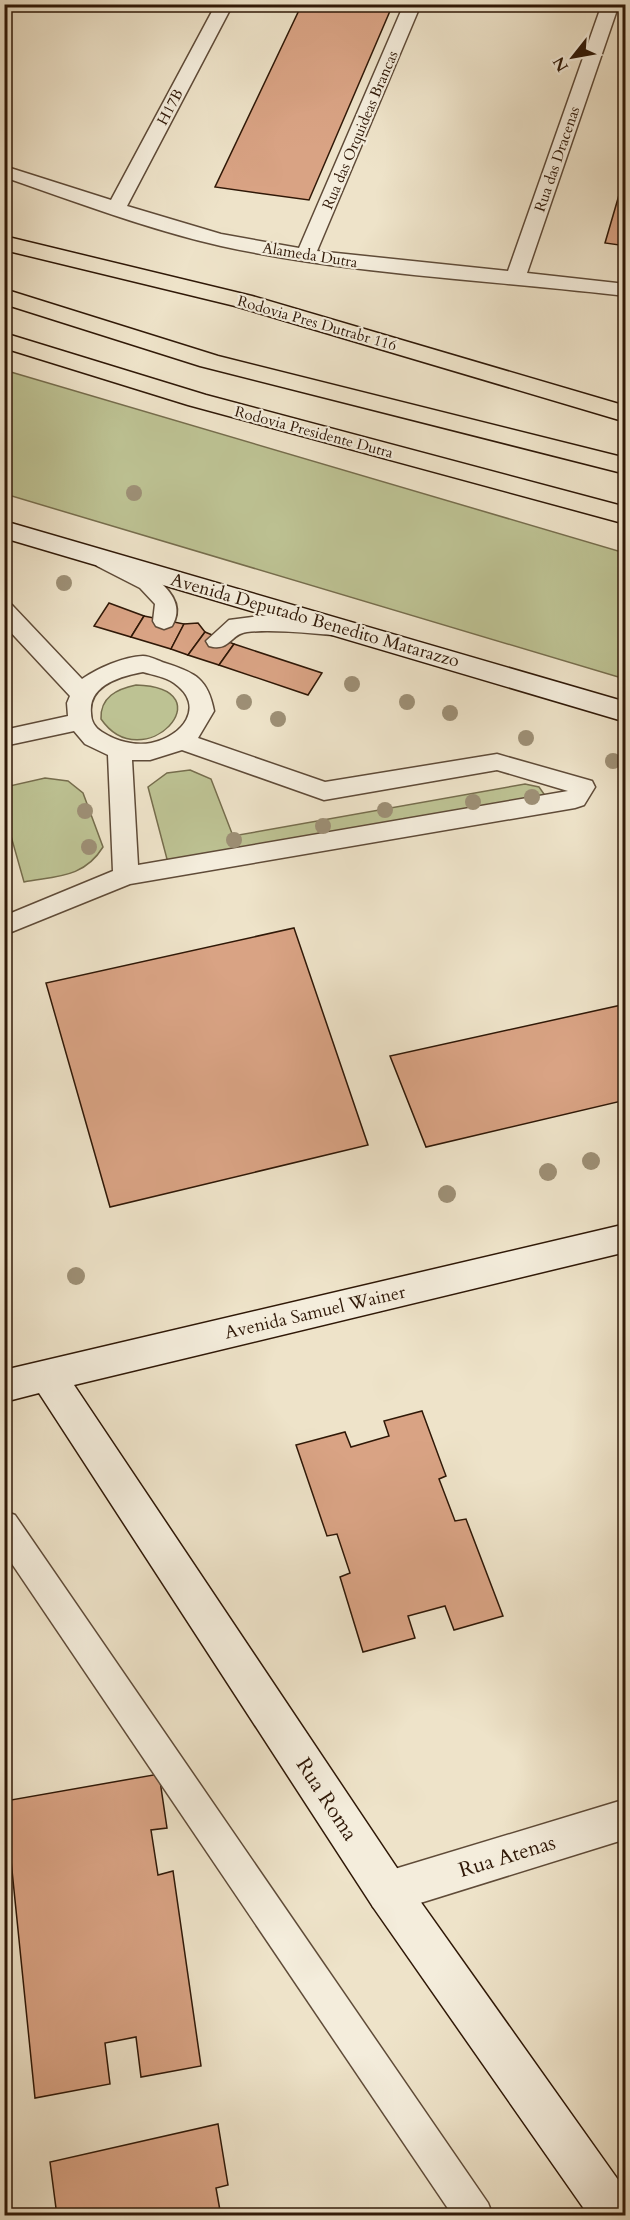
<svg xmlns="http://www.w3.org/2000/svg" width="630" height="2220" font-family="Cardo,serif">
  <rect width="100%" height="100%" fill="#eee3c9"/>
  <filter id="stains"><feTurbulence type="fractalNoise" baseFrequency=".00333" numOctaves="4"/><feColorMatrix values="0 0 0 0 .2 0 0 0 0 .09 0 0 0 0 .02 0 0 0 .5 -.17"/></filter>
  <radialGradient id="worn" r=".72"><stop offset=".6" stop-color="#630" stop-opacity="0"/><stop offset="1" stop-color="#630" stop-opacity=".3"/></radialGradient>
  <g fill="#bdc293" stroke="#766d4d" stroke-width="1.5">
    <polygon points="4,370 625,553 625,679 5,494"/>
    <path d="M136 685C229 688 143 780 101 719 100 697 117 689 136 685Z"/>
    <polygon points="190,770 211,779 233,836 525,784 539,787 544,794 535,800 168,863 148,787 167,773"/>
    <path d="M45 778 68 781 83 793 103 847C84 878 56 876 24 882L5 815V787Z"/>
  </g>
  <g fill="#d9a384" stroke="#2f1807" stroke-width="1.5">
    <polygon points="302,4 393,4 309,200 215,187"/>
    <polygon points="626,171 626,246 605,243"/>
    <polygon points="109,603 144,616 131,637 94,626"/>
    <polygon points="144,616 184,624 171,649 131,637"/>
    <polygon points="198,623 205,632 188,655 171,649 184,624"/>
    <polygon points="205,632 234,644 219,665 188,655"/>
    <polygon points="234,644 322,673 308,695 219,665"/>
    <polygon points="294,928 368,1145 110,1207 46,983"/>
    <polygon points="626,1004 626,1100 426,1147 390,1056"/>
    <polygon points="422,1411 446,1476 439,1479 455,1521 466,1519 503,1616 454,1630 445,1606 408,1616 415,1638 363,1652 340,1577 350,1573 337,1534 327,1536 296,1445 345,1432 351,1447 389,1436 384,1421"/>
    <polygon points="159,1774 167,1828 151,1830 158,1875 173,1871 201,2066 141,2077 136,2037 105,2043 110,2084 35,2098 5,1801"/>
    <polygon points="218,2124 228,2185 216,2188 221,2216 57,2216 50,2162"/>
  </g>
  <g fill="none" stroke-linecap="round" stroke-linejoin="round">
    <g stroke="#5f4b38" stroke-width="3">
      <g id="lane">
        <path d="M216 4H233L127 206 221 234 299 248 404 4H421L317 251 508 271 602 4H619L527 273 626 284V296C491 280 354 275 221 246 147 229 76 202 4 177V166L111 200Z"/>
        <path d="M105 554C132 561 194 591 172 626L164 629 156 626 153 621 155 604 140 588 97 566 94 561 97 556Z"/>
        <path d="M4 603 12 605 82 679C98 668 123 657 143 656 150 656 159 661 165 663 196 673 208 679 214 711L198 738 325 782 497 754 592 781 595 787 584 805 575 808 130 884 4 935V916L113 871 108 755 85 744 74 731 4 746V730L68 716 67 703 70 696 4 625ZM143 672C153 675 166 677 174 683 207 706 182 737 151 743 134 746 116 741 102 732 95 728 91 721 91 713 88 685 121 676 143 672ZM182 750 324 800 497 770 568 791 138 865 132 760H150Z"/>
        <path d="M268 615 333 619 341 622 344 627 341 632 333 635C305 633 275 629 247 632 230 634 230 652 209 646L206 641 229 620Z"/>
        <polygon points="4,1511 15,1515 488,2203 493,2216 453,2216 4,1552"/>
      </g>
    </g>
    <g stroke="#5f4b38" stroke-width="3">
      <polygon id="street" points="626,1799 626,1839 388,1913 373,1907 367,1892 373,1877 388,1871"/>
    </g>
    <g stroke="#2f1807" stroke-width="3">
      <g id="secondary">
        <polygon points="4,521 626,702 626,722 4,538"/>
        <polygon points="626,1224 626,1252 74,1385 403,1877 626,2191 626,2216 589,2216 373,1907 39,1393 4,1402 4,1370"/>
      </g>
    </g>
    <g stroke="#2f1807" stroke-width="3">
      <polygon id="primary" points="4,236 252,296 626,406 626,422 235,306 4,250"/>
    </g>
    <g stroke="#2f1807" stroke-width="3">
      <g id="highway">
        <polygon points="4,289 218,356 626,458 626,474 200,366 4,304"/>
        <polygon points="4,333 206,395 626,507 626,524 188,405 4,348"/>
      </g>
    </g>
    <use href="#lane" fill="#f4eddc" fill-rule="evenodd"/>
    <use href="#street" fill="#f4eddc" fill-rule="evenodd"/>
    <use href="#secondary" fill="#f4eddc" fill-rule="evenodd"/>
    <use href="#primary" fill="#eee3c9" fill-rule="evenodd"/>
    <use href="#highway" fill="#eee3c9" fill-rule="evenodd"/>
  </g>
  <g fill="#9d8f75">
    <circle cx="134" cy="493" r="8"/>
    <circle cx="64" cy="583" r="8"/>
    <circle cx="352" cy="684" r="8"/>
    <circle cx="244" cy="702" r="8"/>
    <circle cx="407" cy="702" r="8"/>
    <circle cx="450" cy="713" r="8"/>
    <circle cx="278" cy="719" r="8"/>
    <circle cx="526" cy="738" r="8"/>
    <circle cx="613" cy="761" r="8"/>
    <circle cx="532" cy="797" r="8"/>
    <circle cx="473" cy="802" r="8"/>
    <circle cx="385" cy="810" r="8"/>
    <circle cx="85" cy="811" r="8"/>
    <circle cx="323" cy="826" r="8"/>
    <circle cx="234" cy="840" r="8"/>
    <circle cx="89" cy="847" r="8"/>
    <circle cx="591" cy="1161" r="9"/>
    <circle cx="548" cy="1172" r="9"/>
    <circle cx="447" cy="1194" r="9"/>
    <circle cx="76" cy="1276" r="9"/>
  </g>
  <g text-anchor="middle" stroke-width="4.5" stroke-linejoin="round" paint-order="stroke">
    <g font-size="15" fill="#2f1807" stroke="#f4eddc">
      <text transform="translate(170 107) rotate(-62)" y="5">H17B</text>
      <text transform="translate(360 130) rotate(-67)" y="5">Rua das Orquideas Brancas</text>
      <text transform="translate(557 159) rotate(-71)" y="5">Rua das Dracenas</text>
      <text transform="translate(310 255) rotate(9)" y="5">Alameda Dutra</text>
      <text transform="translate(317 323) rotate(16)" y="5">Rodovia Pres Dutrabr 116</text>
      <text transform="translate(314 432) rotate(15)" y="5">Rodovia Presidente Dutra</text>
    </g>
    <g font-size="18" fill="#2f1807" stroke="#f4eddc">
      <text transform="translate(315 620) rotate(16)" y="6">Avenida Deputado Benedito Matarazzo</text>
      <text transform="translate(315 1312) rotate(-13)" y="6">Avenida Samuel Wainer</text>
    </g>
    <g font-size="21" fill="#2f1807" stroke="#f4eddc">
      <text transform="translate(327 1799) rotate(57)" y="7">Rua Roma</text>
      <text transform="translate(507 1856) rotate(-17)" y="7">Rua Atenas</text>
    </g>
  </g>
  <rect width="630" height="2220" fill="none" stroke="#eee3c9" stroke-width="24"/>
  <rect x="6" y="6" width="618" height="2208" fill="none" stroke="#2f1807" stroke-width="3"/>
  <rect x="12" y="12" width="606" height="2196" fill="none" stroke="#2f1807" stroke-width="1.5"/>
  <g transform="translate(573 57) rotate(239)" stroke="#f4eddc" stroke-width="4.5" paint-order="stroke">
  <path d="M0-4.5L10 22L0 15L-10 22Z" fill="#2f1807"/>
  <text y="-9" font-size="16" font-weight="bold" text-anchor="middle" fill="#2f1807">N</text>
  </g>
  <rect width="100%" height="100%" filter="url(#stains)"/>
  <rect width="100%" height="100%" fill="url(#worn)"/>
</svg>
